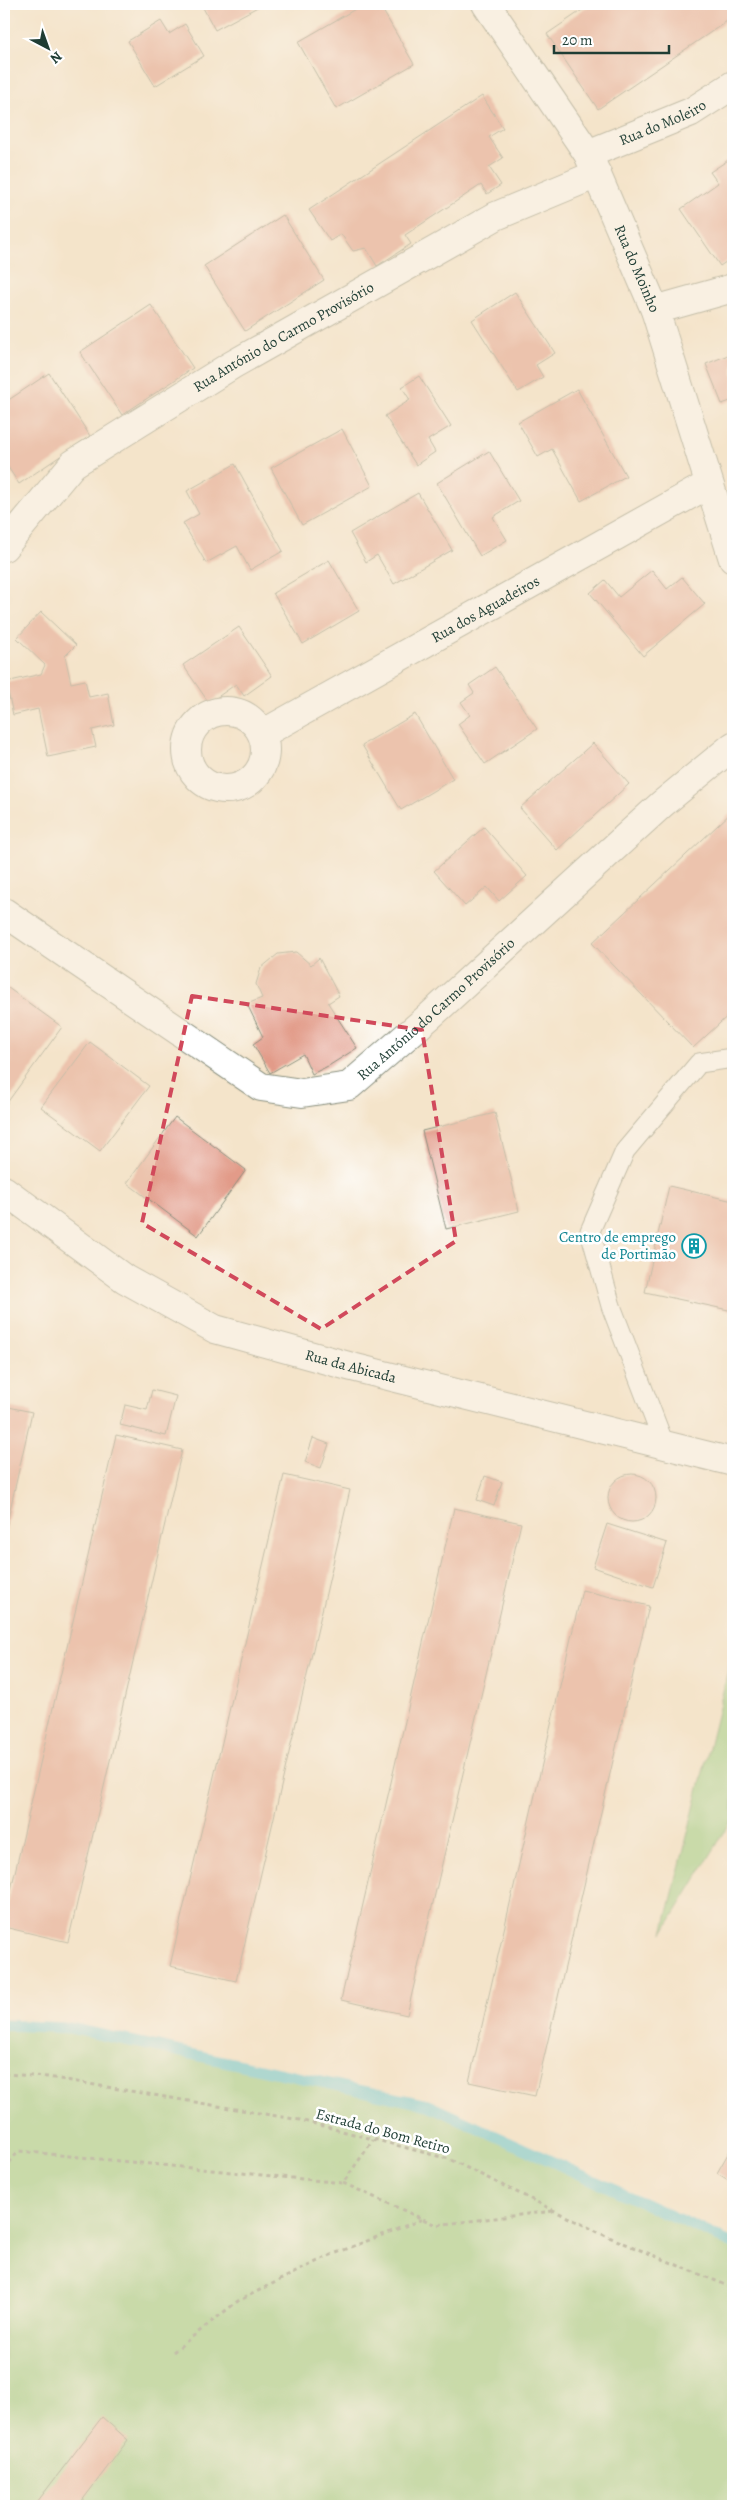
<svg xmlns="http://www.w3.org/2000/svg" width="737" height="2510" font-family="Alegreya,serif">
  <rect width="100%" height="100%" fill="#fff"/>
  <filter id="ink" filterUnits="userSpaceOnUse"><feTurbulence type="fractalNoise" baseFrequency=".02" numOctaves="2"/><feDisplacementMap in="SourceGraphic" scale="10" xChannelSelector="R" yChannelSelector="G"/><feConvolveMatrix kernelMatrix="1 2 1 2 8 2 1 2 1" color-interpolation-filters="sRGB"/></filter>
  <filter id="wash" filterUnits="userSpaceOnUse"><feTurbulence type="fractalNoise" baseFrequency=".0096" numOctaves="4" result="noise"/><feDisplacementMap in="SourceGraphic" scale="20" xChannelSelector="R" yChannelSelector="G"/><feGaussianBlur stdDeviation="1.12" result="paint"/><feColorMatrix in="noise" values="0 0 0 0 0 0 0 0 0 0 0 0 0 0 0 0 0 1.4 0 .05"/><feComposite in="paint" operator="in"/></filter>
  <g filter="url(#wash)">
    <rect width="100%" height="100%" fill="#f4e4ca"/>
    <g fill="#94ce82" stroke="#5a865b">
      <polygon points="733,1651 733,1818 663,1933"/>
      <polygon points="4,2025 70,2028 428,2105 733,2244 733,2506 4,2506"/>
    </g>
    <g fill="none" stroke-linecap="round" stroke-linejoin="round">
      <polyline stroke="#5cc7d6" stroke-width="11" points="4,2025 70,2028 428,2105 733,2244"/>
    </g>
    <g id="blocks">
      <g fill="#e29b89">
        <polygon points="201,4 263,4 215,30"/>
        <polygon points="364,4 379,4 414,64 336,109 298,42"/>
        <polygon points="591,4 733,4 733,17 598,109 547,34"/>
        <polygon points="161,21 169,34 185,24 204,56 155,86 128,41"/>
        <polygon points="482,96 503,128 489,137 503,158 489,167 501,185 487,194 481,185 405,235 411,244 377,266 366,248 353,251 341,234 330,241 309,210"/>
        <polygon points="733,157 733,257 720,266 681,209 718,183 710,172"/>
        <polygon points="283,215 324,280 245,331 204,266"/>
        <polygon points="515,292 555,353 536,365 543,377 518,392 472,320"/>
        <polygon points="151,305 193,368 122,415 80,352"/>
        <polygon points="733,353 733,400 722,404 706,364"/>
        <polygon points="49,373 90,436 19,484 4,461 4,403"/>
        <polygon points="419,376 451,426 428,440 435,452 416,465 385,416 410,400 402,387"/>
        <polygon points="577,389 626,476 581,501 552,449 538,457 518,422"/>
        <polygon points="342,429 372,486 302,525 271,468"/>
        <polygon points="489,451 519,501 493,517 507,540 480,556 437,483"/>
        <polygon points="235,464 283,551 250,570 237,546 206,563 183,523 199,514 187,491"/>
        <polygon points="418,493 452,550 394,584 377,555 366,562 350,533"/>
        <polygon points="329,560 359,611 303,644 273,593"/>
        <polygon points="652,570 667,589 682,577 705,604 643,656 590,593 605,580 619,597"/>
        <polygon points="41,612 76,645 65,656 71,683 85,680 89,697 108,693 114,725 92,730 96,747 48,757 38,709 13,715 6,682 41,674 45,665 17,638"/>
        <polygon points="239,627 272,676 244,696 236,684 209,703 183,665"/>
        <polygon points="495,667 537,729 485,764 458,724 470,715 461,702 474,693 469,685"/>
        <polygon points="415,714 453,779 401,810 362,745"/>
        <polygon points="593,743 629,784 557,850 520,808"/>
        <polygon points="733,811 733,1011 693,1048 592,943"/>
        <polygon points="484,827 527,876 499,901 487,887 465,906 434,871"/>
        <polygon points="296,952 311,965 319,958 339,996 328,1003 357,1048 330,1065 312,1074 303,1054 270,1073 253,1044 263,1037 247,1004 262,998 256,984 261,968 278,954"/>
        <polygon points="4,985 62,1027 4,1107"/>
        <polygon points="90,1042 149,1086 100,1151 41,1107"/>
        <polygon points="495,1113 519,1211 446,1229 422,1131"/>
        <polygon points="175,1117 246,1170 198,1236 127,1183"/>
        <polygon points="669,1186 733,1201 733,1311 645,1292"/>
        <polygon points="152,1390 176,1396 166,1436 120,1425 125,1405 147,1410"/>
        <polygon points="4,1406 32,1412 5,1532 4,1532"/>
        <polygon points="116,1435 182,1450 68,1942 4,1927 4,1920"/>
        <polygon points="313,1438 329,1444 321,1468 305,1462"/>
        <circle cx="632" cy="1498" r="24"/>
        <polygon points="284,1475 350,1490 236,1981 170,1966"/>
        <polygon points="485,1476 502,1482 494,1506 477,1500"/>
        <polygon points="454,1508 521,1523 407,2015 341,2000"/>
        <polygon points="607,1524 667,1543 653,1587 593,1567"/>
        <polygon points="582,1590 649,1606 535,2096 469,2082"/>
        <polygon points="733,2145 733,2183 717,2173"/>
        <polygon points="102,2417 128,2440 78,2506 34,2506"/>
      </g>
    </g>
  </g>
  <g filter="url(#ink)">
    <use href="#blocks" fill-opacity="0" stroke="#8a907f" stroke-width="1"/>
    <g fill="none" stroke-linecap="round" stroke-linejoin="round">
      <g stroke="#8a907f" stroke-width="21">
        <polyline id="service" points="664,1444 611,1306 590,1231 625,1151 699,1063 733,1058"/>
      </g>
      <g stroke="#8a907f" stroke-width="30">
        <g id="minor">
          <path id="s1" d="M486 4 588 154 655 310 733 559"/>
          <path id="s2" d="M588 154 691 112 733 85"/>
          <polyline points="655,310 733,288"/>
          <path id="s3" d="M4 547 73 464 232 365 496 216 597 174"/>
          <circle cx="226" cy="750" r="39"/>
          <path id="s4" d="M262 734 709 484"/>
          <path id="s5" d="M4 912 261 1087 302 1093 349 1086 431 1015 662 804 733 746"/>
          <path id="s6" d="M4 1190 125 1279 215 1329 352 1367 733 1462"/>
        </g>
      </g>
      <g stroke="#8a907f" stroke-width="3" stroke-dasharray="4 4" stroke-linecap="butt">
        <polyline points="4,2074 48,2077 300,2120 449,2159 604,2235 733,2288"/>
        <polyline points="4,2169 19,2151 343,2183 373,2140"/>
        <polyline points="343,2183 436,2225 553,2211"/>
        <polyline points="173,2352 238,2301 326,2257 423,2219"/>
      </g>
      <use href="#service" stroke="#fff" stroke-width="19"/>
      <use href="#minor" stroke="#fff" stroke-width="28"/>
    </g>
  </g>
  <path d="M0 0H737V2510H0ZM192 996 422 1030 456 1241 321 1329 142 1223Z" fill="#f4e4ca" fill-opacity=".55" fill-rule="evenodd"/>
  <path fill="none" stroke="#d1495b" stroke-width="4" stroke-dasharray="10 6" stroke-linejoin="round" d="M192 996 422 1030 456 1241 321 1329 142 1223Z"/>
  <defs>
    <g id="building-ring" transform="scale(1.25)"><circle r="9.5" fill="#fff" stroke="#0f9aa8" stroke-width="1.5"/><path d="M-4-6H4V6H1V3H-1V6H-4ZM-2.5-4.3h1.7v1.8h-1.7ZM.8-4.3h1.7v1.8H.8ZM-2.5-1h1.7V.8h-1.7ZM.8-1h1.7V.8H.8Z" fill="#0f9aa8"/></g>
  </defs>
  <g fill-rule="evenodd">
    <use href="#building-ring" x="694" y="1246"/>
  </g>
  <g text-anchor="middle" stroke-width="5" stroke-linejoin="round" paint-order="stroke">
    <g font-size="15" fill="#1f3d34" stroke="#fff">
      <text dy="5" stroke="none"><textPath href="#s2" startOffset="81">Rua do Moleiro</textPath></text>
      <text dy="5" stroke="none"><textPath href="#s1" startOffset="306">Rua do Moinho</textPath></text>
      <text dy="5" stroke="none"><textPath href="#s3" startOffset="354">Rua António do Carmo Provisório</textPath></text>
      <text dy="5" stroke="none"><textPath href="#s4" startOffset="256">Rua dos Aguadeiros</textPath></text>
      <text dy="5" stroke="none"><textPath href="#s5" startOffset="516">Rua António do Carmo Provisório</textPath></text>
      <text dy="5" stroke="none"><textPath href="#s6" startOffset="394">Rua da Abicada</textPath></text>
      <text transform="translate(383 2131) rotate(15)" y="5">Estrada do Bom Retiro</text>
    </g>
    <g font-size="15" fill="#0d838f" stroke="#fff" text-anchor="end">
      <text x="676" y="1242">Centro de emprego<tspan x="676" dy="17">de Portimão</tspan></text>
    </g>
  </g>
  <rect width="737" height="2510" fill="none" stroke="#fff" stroke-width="20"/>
  <g transform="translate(48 48) rotate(139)" stroke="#ffffff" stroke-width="4" paint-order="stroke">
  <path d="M0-4L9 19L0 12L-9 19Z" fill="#1f3d34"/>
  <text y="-8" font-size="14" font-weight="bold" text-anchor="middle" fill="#1f3d34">N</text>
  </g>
  <path d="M554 45v8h115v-8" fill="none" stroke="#1f3d34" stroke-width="2.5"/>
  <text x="562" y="45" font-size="15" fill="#1f3d34" stroke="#ffffff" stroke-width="4" paint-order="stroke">20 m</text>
</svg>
